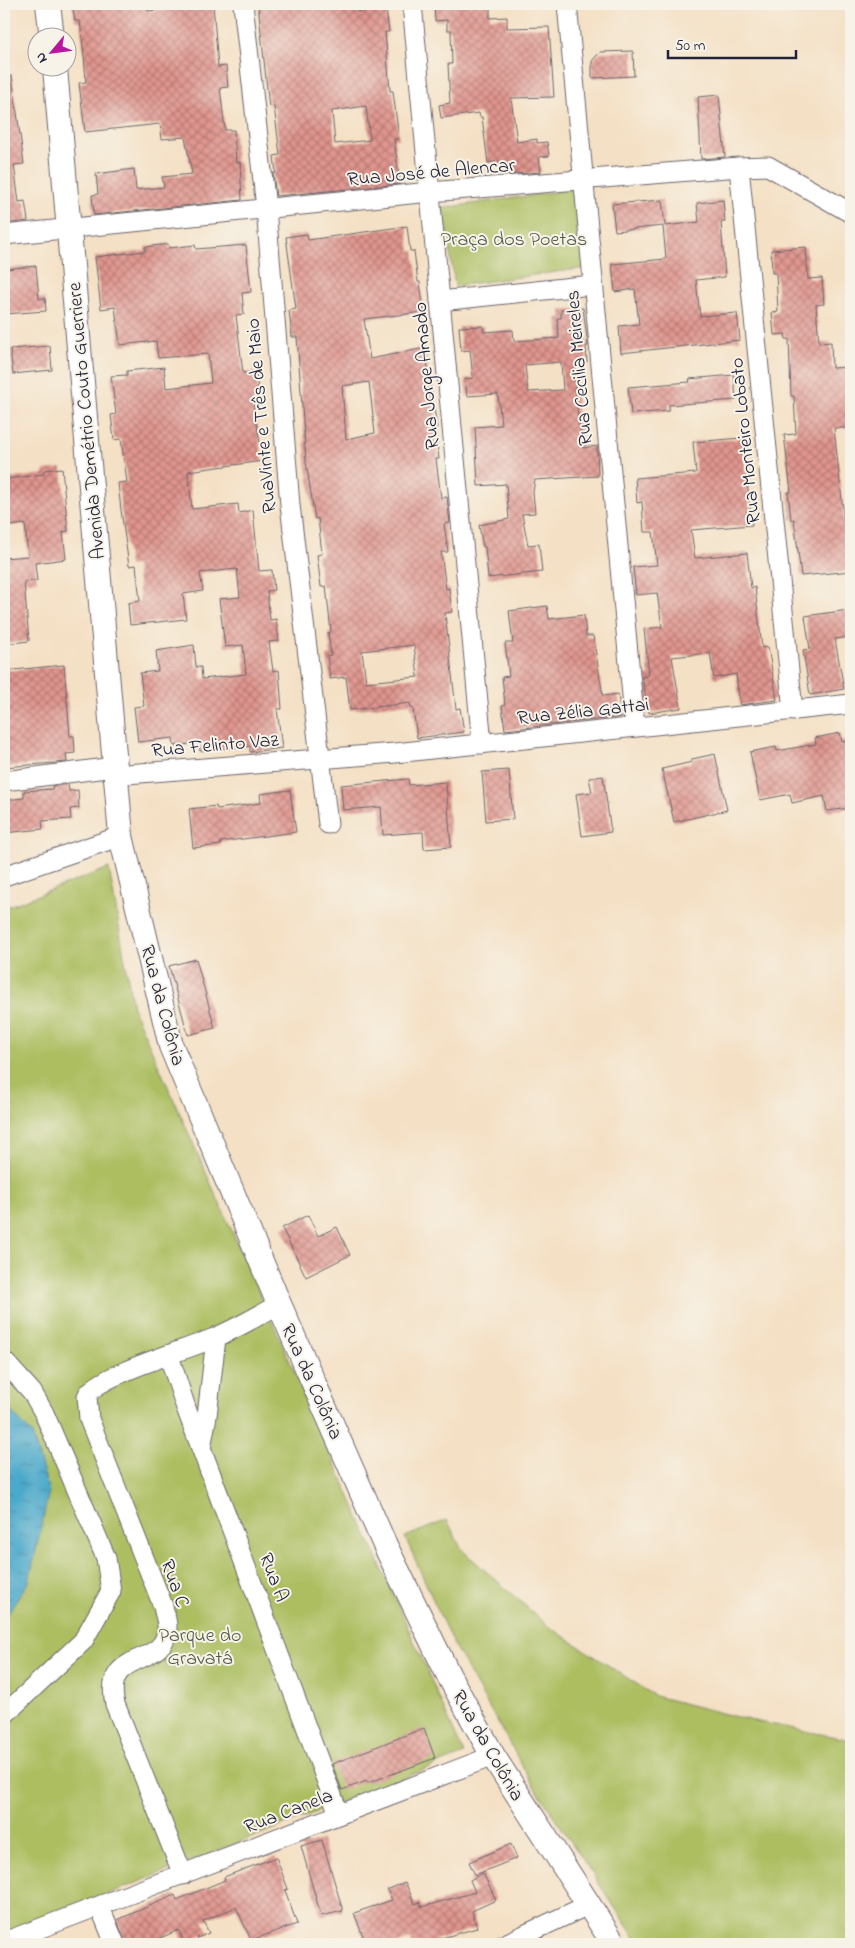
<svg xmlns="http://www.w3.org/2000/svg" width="855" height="1948" font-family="'Indie Flower',sans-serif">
  <defs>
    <pattern id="water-ripples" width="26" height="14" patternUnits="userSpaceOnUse" patternTransform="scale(1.25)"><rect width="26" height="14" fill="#4ca9cb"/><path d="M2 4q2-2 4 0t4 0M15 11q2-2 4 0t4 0" fill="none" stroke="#3f89a6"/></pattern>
    <pattern id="building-cross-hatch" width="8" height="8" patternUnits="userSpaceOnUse" patternTransform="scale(1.25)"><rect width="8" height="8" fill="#e0958e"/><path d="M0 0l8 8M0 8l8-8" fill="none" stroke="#b57975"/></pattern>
  </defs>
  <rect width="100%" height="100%" fill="#f7f3e8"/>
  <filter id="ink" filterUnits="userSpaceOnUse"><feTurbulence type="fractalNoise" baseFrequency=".02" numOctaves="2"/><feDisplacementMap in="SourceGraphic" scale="10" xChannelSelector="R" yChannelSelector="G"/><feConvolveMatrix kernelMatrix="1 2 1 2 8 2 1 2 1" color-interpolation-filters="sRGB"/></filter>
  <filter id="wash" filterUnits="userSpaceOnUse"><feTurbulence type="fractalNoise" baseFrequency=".0096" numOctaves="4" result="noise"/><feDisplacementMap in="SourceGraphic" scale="20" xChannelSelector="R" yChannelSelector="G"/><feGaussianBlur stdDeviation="1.12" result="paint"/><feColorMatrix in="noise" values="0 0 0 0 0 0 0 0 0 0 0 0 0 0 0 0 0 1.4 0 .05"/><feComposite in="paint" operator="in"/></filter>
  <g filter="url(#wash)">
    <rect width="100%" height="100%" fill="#f4e0c4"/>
    <g fill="#acbe61" stroke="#67704e">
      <polygon points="574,189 585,268 455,286 443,208"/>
      <polygon points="109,868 133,1008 464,1754 4,1935 4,908"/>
      <polygon points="447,1520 462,1550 548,1626 655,1696 749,1720 851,1740 851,1944 639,1944 532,1783 453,1644 405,1537"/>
    </g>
    <polygon fill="url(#water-ripples)" stroke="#376683" points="4,1404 32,1434 49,1491 29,1581 9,1612 4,1615"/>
    <g id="blocks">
      <g fill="url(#building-cross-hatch)" fill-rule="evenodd">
        <polygon points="72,4 147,4 148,11 213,4 218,67 226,66 228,87 220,88 225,130 234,130 236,162 240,162 242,200 94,215 92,195 98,194 96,174 134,169 136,190 164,187 162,177 192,174 185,137 162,139 160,124 85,132 79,83 86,82 84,55 80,21 75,21"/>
        <path d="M258 4H356L357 12 386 9 389 32H385L390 91H393L399 139H394L400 184 276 196 273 173H276L274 156 280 155 274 106 269 107ZM366 106 370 140 335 144 332 111Z"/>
        <polygon points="434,4 490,4 490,18 507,17 507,28 549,27 554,97 511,98 517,142 537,139 537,143 547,142 549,156 539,157 541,172 501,175 499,161 488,163 482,117 480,117 479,113 441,118 439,105 450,103 448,64 452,64 451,30 447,30 447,20 435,21"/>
        <polygon points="633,51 634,76 592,78 592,61 600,52"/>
        <polygon points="12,76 24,164 14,165 19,202 25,201 28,221 4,224 4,77"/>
        <polygon points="719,95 725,157 701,159 698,97"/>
        <polygon points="662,200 665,226 699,222 697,203 723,200 725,222 721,222 725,277 696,280 700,316 737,313 740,340 621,353 619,326 639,324 635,289 615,292 612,264 666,259 663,226 615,231 612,204"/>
        <path d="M407 226 410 251H414L418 282H420L424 312 364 319 370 359 425 348 437 428H435L439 459H436L441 498 447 497 450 523 444 524 448 552H441L446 589 449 588 452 612 445 613 456 709 460 708 464 732 417 738 413 708H411L410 703 350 710 346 677 330 679 327 656 331 655 328 633 331 632 326 586 321 587 317 555 322 554 318 518 315 519 306 462 297 337H292L289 310 296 309 286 237 307 234 308 240ZM369 382 375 433 346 439 342 386ZM414 645 418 677 366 682 362 651Z"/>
        <polygon points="168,244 169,248 195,245 196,249 246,245 251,292 242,293 244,314 236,315 243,373 256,372 259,400 253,401 263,461 188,471 192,509 238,504 239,513 253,510 259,571 272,570 274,590 267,591 270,620 276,619 279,641 269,642 273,671 279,670 282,709 277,709 282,748 250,752 250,746 200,751 199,743 174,746 173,738 138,742 134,707 144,706 140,673 158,671 156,651 194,645 196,667 201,667 202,679 246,674 243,645 225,647 219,599 240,597 237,569 200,573 203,591 183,594 186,619 130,625 128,603 140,601 136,565 129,566 121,510 118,483 127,482 121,439 114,440 111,415 116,414 111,376 127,375 127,371 164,367 166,388 211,383 208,354 158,358 156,341 120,345 115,307 101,309 95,257 145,251 145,247"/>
        <polygon points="806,247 808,279 822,278 824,304 816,305 819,343 831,342 832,368 851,367 851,428 834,428 844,519 848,519 851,571 801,576 794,519 791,520 788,492 791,492 784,435 796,434 794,396 791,396 789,339 786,339 785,334 774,335 772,313 778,312 776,273 772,273 771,250"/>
        <polygon points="36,266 39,299 45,298 46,311 4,314 4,269"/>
        <path d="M583 308 588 346H586L587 362H581L582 372 574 373 578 418 583 448 597 446 598 476 535 480 533 492 535 513 522 514 528 545 539 544 542 572 488 578 485 547H483L479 525 509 519 506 484 478 486 475 427 501 425 498 394 467 396 465 379 473 378 470 350 461 351 459 327 483 326 484 332 513 330 514 341 559 338 557 318H561V310ZM561 362 563 390 528 392 525 365Z"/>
        <polygon points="50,346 52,370 13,374 10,349"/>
        <polygon points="734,375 736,400 669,405 669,411 631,414 628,387 690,382 689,379"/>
        <polygon points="742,438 752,525 691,530 695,558 747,553 751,588 755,587 762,648 768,647 777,700 740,705 736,674 714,678 710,653 672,657 681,708 649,713 642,677 649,675 644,629 662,627 657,593 636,595 633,567 657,565 653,532 644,532 642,502 637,503 635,478 696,473 693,442"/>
        <polygon points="62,468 68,531 63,532 66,559 35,563 37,581 24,582 29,641 4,644 4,558 28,556 25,524 10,526 6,479 44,474 44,470"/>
        <polygon points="547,606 549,619 584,615 586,636 593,636 603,696 618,694 621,717 505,730 502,706 505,705 502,677 509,676 505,643 513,643 509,611"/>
        <polygon points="849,610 851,637 835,639 844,689 810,695 803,650 810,649 805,616"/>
        <polygon points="64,665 70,736 74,736 75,753 66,754 67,762 4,767 4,671"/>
        <polygon points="840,733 842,742 851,740 851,808 827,811 824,796 792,803 790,794 760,800 750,752 776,747 777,751 816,744 815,738"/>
        <polygon points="715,754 727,810 674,822 662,769 692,762 692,759"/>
        <polygon points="509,770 513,819 486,821 482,772"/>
        <polygon points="603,776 611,832 582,836 576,794 592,792 589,778"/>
        <polygon points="408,779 409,785 446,782 451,847 424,849 423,832 383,835 381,807 343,810 341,785"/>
        <polygon points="68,784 69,791 78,790 79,808 70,809 71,819 42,821 43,829 4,833 4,800 24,798 24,791 53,789 52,786"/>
        <polygon points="290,790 296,832 220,842 221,845 193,848 189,809 216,806 217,809 261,803 260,794"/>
        <polygon points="196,959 215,1028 188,1035 169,966"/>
        <polygon points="308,1215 318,1236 337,1227 350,1255 306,1277 282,1228"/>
        <polygon points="424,1728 435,1758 368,1783 367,1781 342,1790 332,1764"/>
        <polygon points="322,1840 343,1911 321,1916 301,1846"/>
        <polygon points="511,1844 517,1858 475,1875 469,1862"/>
        <polygon points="276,1857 288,1889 285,1890 297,1924 251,1940 236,1907 203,1921 209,1933 197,1938 199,1944 184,1944 179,1930 146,1944 126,1944 117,1920 175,1895 177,1900 225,1880 224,1877"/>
        <polygon points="483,1873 496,1900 472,1911 477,1928 435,1940 436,1944 412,1944 410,1939 397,1944 366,1944 354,1913 392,1900 387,1890 405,1882 415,1904 420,1902 422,1907 475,1892 470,1880"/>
      </g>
    </g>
  </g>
  <g filter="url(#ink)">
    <use href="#blocks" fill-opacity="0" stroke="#6c646b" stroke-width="1"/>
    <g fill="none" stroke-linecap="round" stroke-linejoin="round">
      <g stroke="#6c646b" stroke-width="21">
        <g id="minor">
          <polyline points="243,4 266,208 290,505 328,824"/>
          <polyline points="412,4 482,744"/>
          <polyline points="567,4 635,727"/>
          <polyline points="739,167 793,711"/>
          <polyline points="4,235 430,192 739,167 768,166 851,213"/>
          <polyline points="440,301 592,285"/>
          <polyline points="114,775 395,753 851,704"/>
          <polyline points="4,781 114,767"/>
          <polyline points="4,876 121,836"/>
          <polyline points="169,1356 186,1408 339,1814"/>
          <polyline points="4,1361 32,1392 44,1413 106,1558 111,1591 83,1641 4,1715"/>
          <polyline points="201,1448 207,1416 216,1338"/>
          <path d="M183 1875 115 1704C102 1648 165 1669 167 1629 168 1622 164 1614 163 1606L89 1419 87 1396C97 1375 189 1349 214 1338 236 1329 258 1316 279 1304"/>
          <polyline points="100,1907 115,1944"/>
          <polyline points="4,1942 493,1756"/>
          <polyline points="505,1944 588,1905"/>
        </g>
      </g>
      <g stroke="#6c646b" stroke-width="26">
        <g id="major">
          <polyline points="48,4 52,38"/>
          <polyline points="55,68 121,836 171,1046 279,1304 384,1543 449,1676 493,1756 614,1944"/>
        </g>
      </g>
      <use href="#minor" stroke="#fff" stroke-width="19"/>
      <use href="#major" stroke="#fff" stroke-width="24"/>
    </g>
  </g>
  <g text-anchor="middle" stroke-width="4" stroke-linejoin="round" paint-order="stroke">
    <g font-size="20" fill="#22223b" stroke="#f7f3e8">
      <text transform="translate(431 171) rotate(-5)" y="7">Rua José de Alencar</text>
      <text transform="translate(578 368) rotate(-95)" y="7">Rua Cecilia Meireles</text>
      <text transform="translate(425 376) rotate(-95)" y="7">Rua Jorge Amado</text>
      <text transform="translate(260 416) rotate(-95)" y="7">RuaVinte e Três de Maio</text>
      <text transform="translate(85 421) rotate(-95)" y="7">Avenida Demétrio Couto Guerriere</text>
      <text transform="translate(744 441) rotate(-96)" y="7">Rua Monteiro Lobato</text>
      <text transform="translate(583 710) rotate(-6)" y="7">Rua Zélia Gattai</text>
      <text transform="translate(215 744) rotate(-5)" y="7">Rua Felinto Vaz</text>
      <text transform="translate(164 1005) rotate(75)" y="7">Rua da Colônia</text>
      <text transform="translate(313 1381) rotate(66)" y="7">Rua da Colônia</text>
      <text transform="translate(275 1577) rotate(69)" y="7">Rua A</text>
      <text transform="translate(176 1583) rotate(70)" y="7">Rua C</text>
      <text transform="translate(489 1745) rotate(60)" y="7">Rua da Colônia</text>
      <text transform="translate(288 1810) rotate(-21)" y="7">Rua Canela</text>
    </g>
    <g font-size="20" fill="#525948" stroke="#f7f3e8">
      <text x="514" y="245">Praça dos Poetas</text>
      <text x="200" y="1641">Parque do<tspan x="200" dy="23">Gravatá</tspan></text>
    </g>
  </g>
  <rect width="855" height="1948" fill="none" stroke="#f7f3e8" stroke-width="20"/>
  <g transform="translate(52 52) rotate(241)"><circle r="24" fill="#f7f3e8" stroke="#a29fa3"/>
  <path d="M0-4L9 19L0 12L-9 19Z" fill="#b5179e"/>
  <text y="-8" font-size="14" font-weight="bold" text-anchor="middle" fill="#22223b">N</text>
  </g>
  <path d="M668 50v8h128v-8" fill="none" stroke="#22223b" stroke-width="2.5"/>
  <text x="675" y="50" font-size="15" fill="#22223b" stroke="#f7f3e8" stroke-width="4" paint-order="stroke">50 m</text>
</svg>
